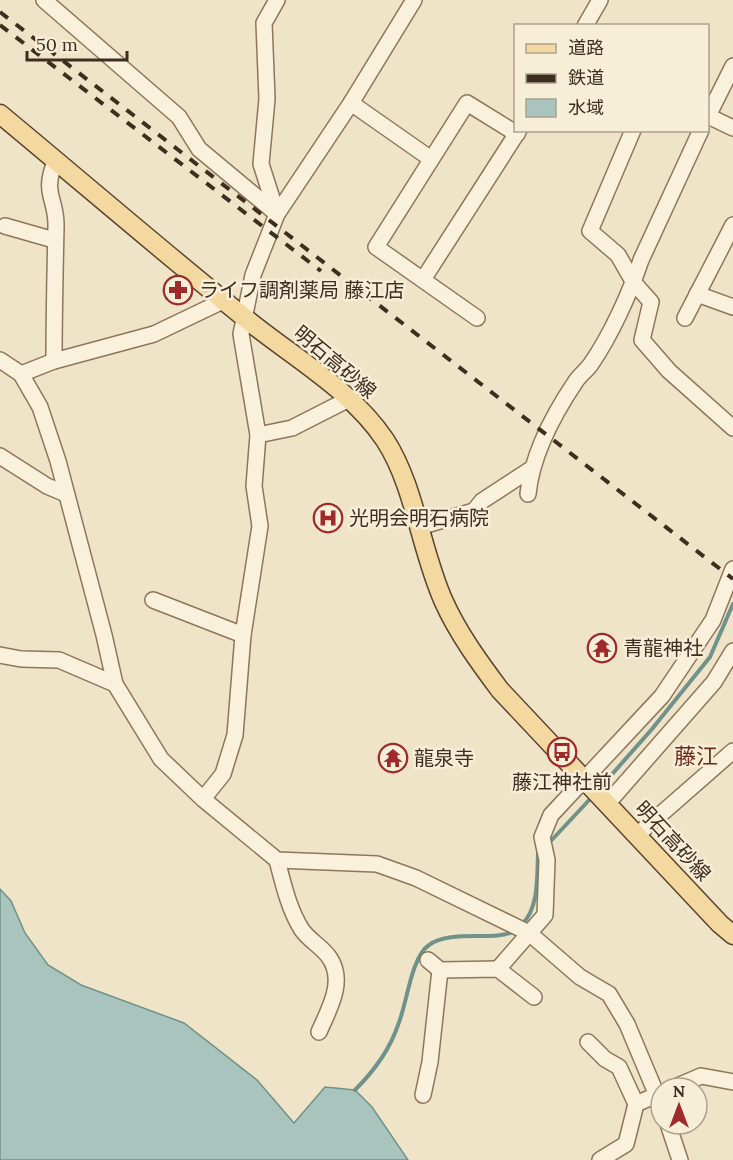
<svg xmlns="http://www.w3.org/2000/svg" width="733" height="1160" font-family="Lora,'Noto Sans JP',serif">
  <rect width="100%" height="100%" fill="#f0e4c8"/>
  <polygon fill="#a9c4bc" stroke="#6f938a" stroke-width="1.5" points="0,889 11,901 25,933 48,965 81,985 184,1023 257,1080 294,1123 325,1087 355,1090 372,1107 408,1160 0,1160"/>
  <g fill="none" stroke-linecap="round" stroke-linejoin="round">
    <g stroke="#6f938a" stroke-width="4">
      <polyline points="599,789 652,729 710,657 733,604"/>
      <polyline points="548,844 592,797"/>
      <path d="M522 924C539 909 537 875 538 854L540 852"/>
      <path d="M355 1090C372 1073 390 1049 398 1025 407 1004 411 957 429 945 451 929 493 942 515 931"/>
    </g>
    <g stroke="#8d765c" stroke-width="18">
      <g id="minor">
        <polyline points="44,0 179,117 199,149 277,214"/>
        <polyline points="277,0 264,23 267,99 261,164 277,214"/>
        <polyline points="585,26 600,0"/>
        <polyline points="733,66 708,116 733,128"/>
        <polyline points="351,103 431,159"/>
        <polyline points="633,130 590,231 618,255 634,283 651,302 642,340 669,371 733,428"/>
        <polyline points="5,226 54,240"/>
        <polyline points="424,278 519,130"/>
        <polyline points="697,294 733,307"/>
        <polyline points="477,318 376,247 467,103 517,134"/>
        <polyline points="685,318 733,225"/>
        <polyline points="0,360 21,374 40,407 58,461 104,635 115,684 161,759 203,799 277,860 377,864 416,878 529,933 580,977 609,994 627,1024 661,1105"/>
        <path d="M54 361C54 316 55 272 56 227 57 198 41 194 56 160"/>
        <polyline points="21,374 54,361 154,334 225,300"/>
        <polyline points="258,435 292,428 349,399"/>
        <polyline points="0,456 47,486 66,494"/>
        <path d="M528 494C532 454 553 415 576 381 580 375 587 370 591 364 611 335 630 293 641 260L701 130"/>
        <polyline points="419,527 474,511 482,501 531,469"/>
        <polyline points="153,600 243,635"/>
        <polyline points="0,655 21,659 59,660 115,684"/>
        <polyline points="203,799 223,774 235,735 243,635 260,526 254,486 258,435 241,334 253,275 277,214 351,103 414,0"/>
        <polyline points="607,804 714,682 733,651"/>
        <polyline points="637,835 733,751"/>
        <path d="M277 860C283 883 289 910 302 930 309 940 322 947 329 957 346 981 329 1009 319 1032"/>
        <polyline points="428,960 440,970 498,969 534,997"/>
        <polyline points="498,969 545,915 547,860 542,837 551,815 662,696 713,620 733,569"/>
        <polyline points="588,1042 605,1059 619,1067 636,1104"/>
        <polyline points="673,1088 701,1076 733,1082"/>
        <polyline points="423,1095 430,1062 440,970"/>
        <polyline points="668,1124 680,1160"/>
        <polyline points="600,1160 626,1144 636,1104 661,1093"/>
      </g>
    </g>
    <g stroke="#5b4430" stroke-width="21">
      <path id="major" d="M0 114C82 182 162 251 245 318 291 356 351 389 385 440 415 486 421 552 444 602 458 633 479 662 500 690L720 924 733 935"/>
    </g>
    <use href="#minor" stroke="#faf1dc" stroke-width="15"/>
    <use href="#major" stroke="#f3d9a0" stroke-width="18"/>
    <g stroke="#3d2e20" stroke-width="4" stroke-dasharray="10 10" stroke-linecap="butt">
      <polyline points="0,12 733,579"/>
      <polyline points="0,25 321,271"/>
    </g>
  </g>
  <defs>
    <g id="pharmacy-ring" transform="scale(1.5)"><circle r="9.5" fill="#f7eed8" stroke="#9e2a2b" stroke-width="1.5"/><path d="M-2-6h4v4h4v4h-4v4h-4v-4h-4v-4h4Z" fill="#9e2a2b"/></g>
    <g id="hospital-ring" transform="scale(1.5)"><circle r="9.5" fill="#f7eed8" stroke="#9e2a2b" stroke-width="1.5"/><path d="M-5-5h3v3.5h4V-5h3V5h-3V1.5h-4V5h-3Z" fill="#9e2a2b"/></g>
    <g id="temple-ring" transform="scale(1.5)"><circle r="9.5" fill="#f7eed8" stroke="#9e2a2b" stroke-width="1.5"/><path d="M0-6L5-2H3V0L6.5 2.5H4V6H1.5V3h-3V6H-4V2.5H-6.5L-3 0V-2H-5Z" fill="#9e2a2b"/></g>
    <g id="bus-ring" transform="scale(1.5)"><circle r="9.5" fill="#f7eed8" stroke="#9e2a2b" stroke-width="1.5"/><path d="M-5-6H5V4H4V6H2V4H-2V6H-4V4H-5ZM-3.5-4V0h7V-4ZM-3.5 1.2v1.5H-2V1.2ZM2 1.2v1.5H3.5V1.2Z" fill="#9e2a2b"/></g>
  </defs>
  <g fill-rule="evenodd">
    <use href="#pharmacy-ring" x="178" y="290"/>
    <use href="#hospital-ring" x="328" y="518"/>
    <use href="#temple-ring" x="602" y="648"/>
    <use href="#bus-ring" x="562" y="752"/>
    <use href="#temple-ring" x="393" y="758"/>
  </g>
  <g text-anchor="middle" stroke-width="5" stroke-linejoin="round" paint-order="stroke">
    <g font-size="20" fill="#3d2e20" stroke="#f7eed8" text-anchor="start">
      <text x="199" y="297">ライフ調剤薬局 藤江店</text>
      <text x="349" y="525">光明会明石病院</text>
      <text x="623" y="655">青龍神社</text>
      <text x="414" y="765">龍泉寺</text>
      <text x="562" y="789" text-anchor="middle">藤江神社前</text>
    </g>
    <g font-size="20" fill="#3d2e20" stroke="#f7eed8">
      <text transform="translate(335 362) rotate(40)" y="7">明石高砂線</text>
      <text transform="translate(673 841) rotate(47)" y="7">明石高砂線</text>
    </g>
    <g font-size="22" fill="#6b2e1e" stroke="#f7eed8">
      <text x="696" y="764">藤江</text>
    </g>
  </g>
  <rect x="514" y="24" width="195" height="108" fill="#f7eed8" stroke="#ada18e" stroke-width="1.5"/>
  <rect x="526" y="44" width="30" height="9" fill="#f3d9a0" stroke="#ada18e" stroke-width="1.5"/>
  <text x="568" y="54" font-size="18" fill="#3d2e20">道路</text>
  <rect x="526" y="74" width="30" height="9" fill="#3d2e20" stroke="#ada18e" stroke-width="1.5"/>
  <text x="568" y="84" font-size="18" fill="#3d2e20">鉄道</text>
  <rect x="526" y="99" width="30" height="18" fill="#a9c4bc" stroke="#ada18e" stroke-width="1.5"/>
  <text x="568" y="114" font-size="18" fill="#3d2e20">水域</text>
  <g transform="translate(679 1106)"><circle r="28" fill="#f7eed8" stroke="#ada18e" stroke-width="1.5"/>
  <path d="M0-4.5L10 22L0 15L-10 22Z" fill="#9e2a2b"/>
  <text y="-9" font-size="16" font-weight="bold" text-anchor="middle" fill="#3d2e20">N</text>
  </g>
  <path d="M27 51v9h100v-9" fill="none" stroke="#3d2e20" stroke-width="3"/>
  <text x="36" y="51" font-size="18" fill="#3d2e20" stroke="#f7eed8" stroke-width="4.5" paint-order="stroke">50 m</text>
</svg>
